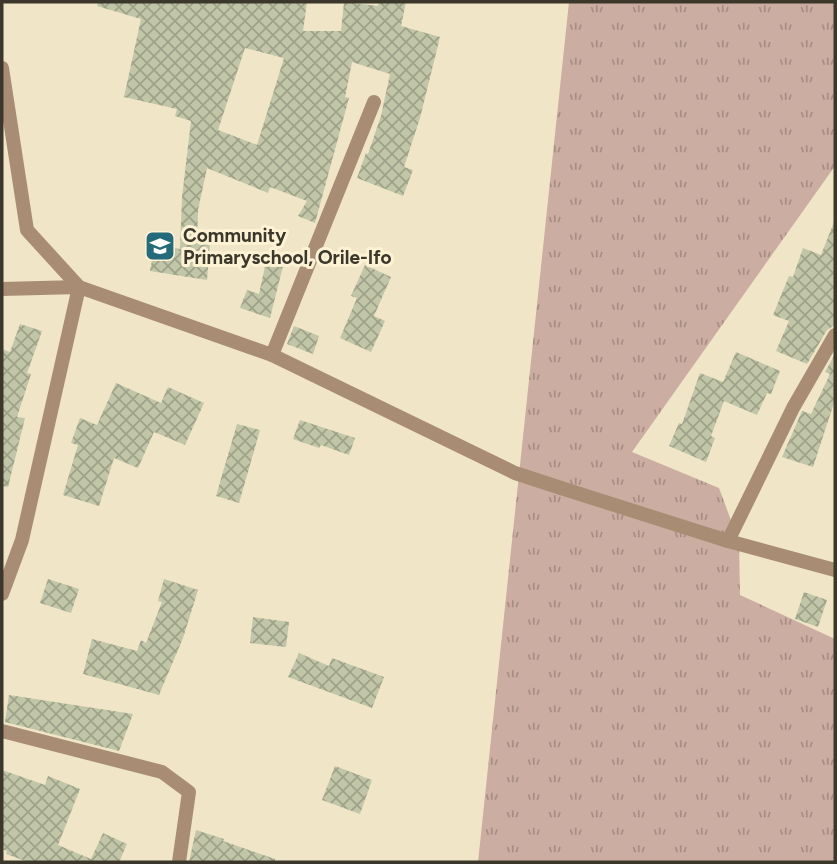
<svg xmlns="http://www.w3.org/2000/svg" width="837" height="864" font-family="Figtree,sans-serif">
  <defs>
    <pattern id="grass-tufts" width="24" height="20" patternUnits="userSpaceOnUse" patternTransform="scale(1.75)"><rect width="24" height="20" fill="#ccada2"/><path d="M3 7l-1-3M5 7V3M7 7l1-3M15 17l-1-3M17 17v-4M19 17l1-3" fill="none" stroke="#a78e84"/></pattern>
    <pattern id="building-cross-hatch" width="8" height="8" patternUnits="userSpaceOnUse" patternTransform="scale(1.75)"><rect width="8" height="8" fill="#c1c6a8"/><path d="M0 0l8 8M0 8l8-8" fill="none" stroke="#9ea289"/></pattern>
  </defs>
  <rect width="100%" height="100%" fill="#f0e5c7"/>
  <polygon fill="url(#grass-tufts)" points="569,2 835,2 835,166 632,452 719,488 739,542 740,595 835,639 835,862 478,862"/>
  <g fill="url(#building-cross-hatch)" fill-rule="evenodd">
    <path d="M98 2H307L303 31H341L344 2 378 6 379 2H406L401 26 440 37 420 118 404 167 413 170 403 196 357 178 366 153 368 154 381 116 390 74 352 62 345 97 349 98 315 223 298 216 307 201 270 187 268 193 207 168 198 210 197 242 210 243 207 280 150 271 155 244 180 249 182 197 191 121 175 116 177 109 124 97 141 19 97 6ZM245 48 284 58 257 145 218 130Z"/>
    <polygon points="834,222 835,325 827,330 807,364 776,351 789,321 773,315 789,276 793,277 803,248 821,255"/>
    <polygon points="266,262 283,266 270,318 240,308 247,290 259,294"/>
    <polygon points="365,265 391,277 374,316 385,321 371,352 340,338 357,298 351,296"/>
    <polygon points="20,324 42,331 27,373 31,374 17,417 25,418 8,487 2,486 2,349 10,352"/>
    <polygon points="294,326 319,336 313,354 287,344"/>
    <polygon points="736,352 780,371 771,394 767,393 757,415 724,401 711,436 715,438 706,462 669,446 679,423 682,424 700,373 723,382"/>
    <polygon points="835,354 835,400 813,467 782,457 802,411 811,414 830,374 825,372"/>
    <polygon points="116,383 161,403 168,387 204,403 185,445 154,432 138,468 114,458 99,506 63,495 78,445 71,443 80,418 97,425"/>
    <polygon points="300,420 355,438 349,455 321,445 319,448 293,439"/>
    <polygon points="237,424 260,430 239,503 216,496"/>
    <polygon points="48,579 79,589 71,613 40,603"/>
    <polygon points="164,579 198,590 183,638 159,695 83,674 92,639 137,651 141,640 146,643 162,602 158,601"/>
    <polygon points="804,592 827,600 818,627 795,619"/>
    <polygon points="253,617 289,622 286,647 250,643"/>
    <polygon points="299,653 329,666 332,658 384,677 372,708 288,677"/>
    <polygon points="9,695 133,714 119,751 5,722"/>
    <polygon points="335,766 372,780 360,814 322,800"/>
    <polygon points="2,770 45,785 48,776 80,789 58,845 91,859 103,833 127,844 119,862 28,862 6,854 7,851 2,849"/>
    <polygon points="196,830 224,839 223,841 275,859 275,862 189,862"/>
  </g>
  <g fill="none" stroke-linecap="round" stroke-linejoin="round">
    <g stroke="#a88d74" stroke-width="14">
      <polyline points="2,68 27,230 79,287 272,355 515,473 561,488"/>
      <polyline points="2,289 79,287 22,540 2,594"/>
      <polyline points="272,355 374,102"/>
      <polyline points="728,541 793,408 835,335"/>
      <polyline points="2,731 162,772 189,792 179,862"/>
    </g>
    <polyline stroke="#a88d74" stroke-width="14" points="561,488 728,541 835,570"/>
  </g>
  <defs>
    <g id="school-square" transform="scale(1.575)"><rect x="-9" y="-9" width="18" height="18" rx="4" fill="#246a7a" stroke="#fdf2d4"/><path d="M0-5L7-2L0 1L-7-2ZM-4 1L0 2.5L4 1V4Q0 6-4 4Z" fill="#fff"/></g>
  </defs>
  <g fill-rule="evenodd">
    <use href="#school-square" x="160" y="246"/>
  </g>
  <g text-anchor="middle" stroke-width="6" stroke-linejoin="round" paint-order="stroke">
    <g font-size="19" font-weight="bold" fill="#3b372b" stroke="#fdf2d4" text-anchor="start">
      <text x="183" y="242">Community<tspan x="183" dy="22">Primaryschool, Orile-Ifo</tspan></text>
    </g>
  </g>
  <rect width="837" height="864" fill="none" stroke="#3b372b" stroke-width="7"/>
</svg>
